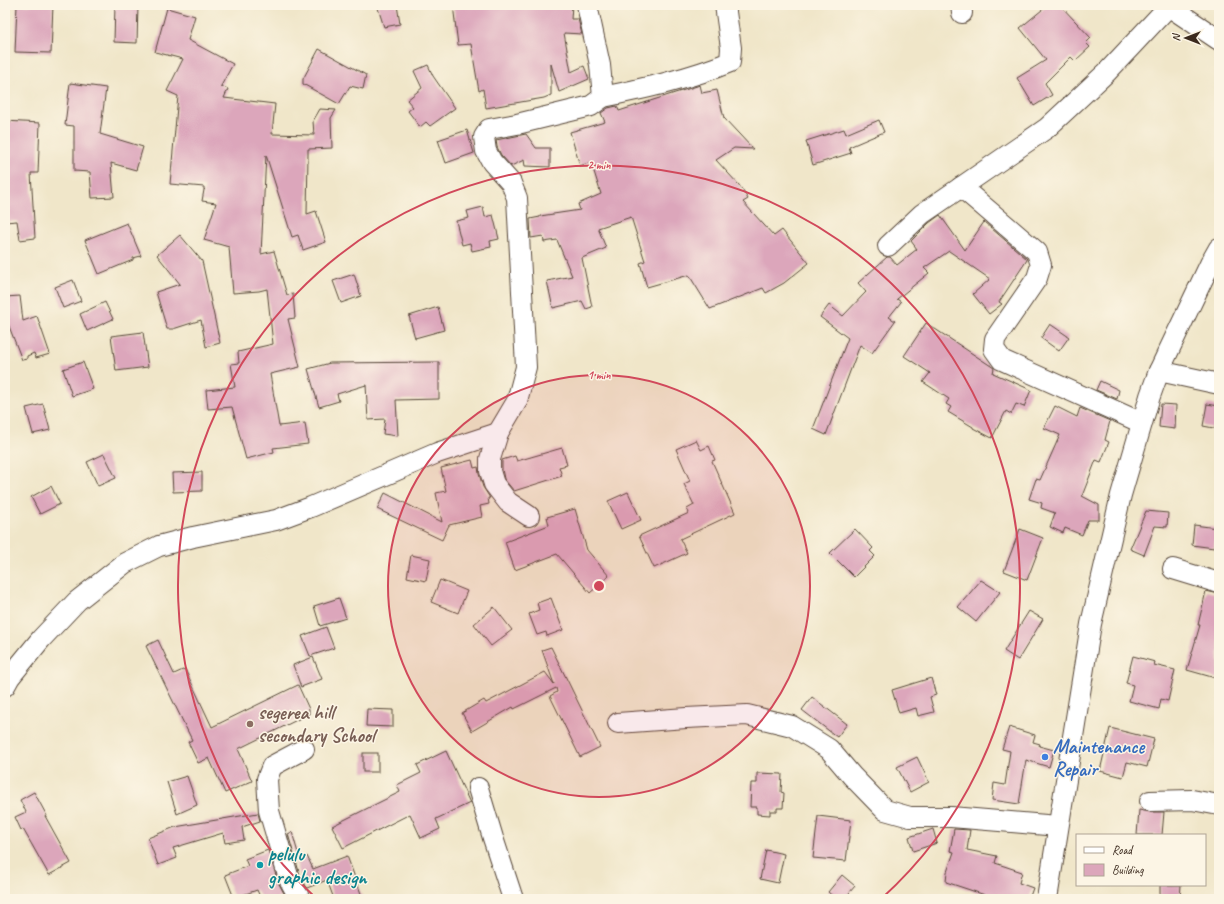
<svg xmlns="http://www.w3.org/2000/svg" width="1224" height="904" font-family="Caveat,sans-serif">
  <rect width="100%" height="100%" fill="#fcf5e5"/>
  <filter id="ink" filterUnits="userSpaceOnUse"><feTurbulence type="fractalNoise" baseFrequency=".025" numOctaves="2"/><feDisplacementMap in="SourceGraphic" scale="8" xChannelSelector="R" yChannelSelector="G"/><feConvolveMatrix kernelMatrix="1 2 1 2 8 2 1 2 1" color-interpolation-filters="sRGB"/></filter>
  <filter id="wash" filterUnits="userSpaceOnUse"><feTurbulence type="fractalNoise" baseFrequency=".012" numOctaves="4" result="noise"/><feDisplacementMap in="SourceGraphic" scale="16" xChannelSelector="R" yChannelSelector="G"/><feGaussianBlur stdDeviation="0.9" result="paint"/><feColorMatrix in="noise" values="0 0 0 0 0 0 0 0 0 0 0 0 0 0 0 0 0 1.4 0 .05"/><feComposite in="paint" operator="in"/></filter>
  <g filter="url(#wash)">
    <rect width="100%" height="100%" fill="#f0e6c9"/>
    <g id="blocks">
      <g fill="#dca6bb">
        <polygon points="17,5 53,5 51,53 15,52"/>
        <polygon points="115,5 138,5 137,43 114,42"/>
        <polygon points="377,5 397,5 400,24 384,27"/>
        <polygon points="453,5 572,5 571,19 578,19 582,34 564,33 571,72 584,66 589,79 559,92 551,64 551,95 544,98 486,108 483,89 479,91 471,44 458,45"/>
        <polygon points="1048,5 1060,5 1091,38 1086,43 1090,47 1075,61 1071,57 1045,83 1052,95 1034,106 1017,78 1046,60 1020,28"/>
        <polygon points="167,8 195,16 188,40 233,64 221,86 228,89 224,98 275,104 272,134 314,135 313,121 320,109 336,110 331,118 332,148 308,149 308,155 307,214 316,211 326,242 303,250 298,235 292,237 266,155 261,254 274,251 287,295 293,294 295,318 288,319 300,367 270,374 279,426 305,423 308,444 273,448 274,452 246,459 232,407 208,409 206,390 235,387 231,364 239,363 238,352 273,344 267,289 259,291 233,293 229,247 204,240 216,203 202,201 204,190 205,189 204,190 204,187 170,184 178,96 167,91 183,59 155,52"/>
        <polygon points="319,49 366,75 363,89 350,86 339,104 303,84 303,79"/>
        <polygon points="428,65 433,76 455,108 430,126 426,122 420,127 408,111 413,107 407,100 422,88 414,71"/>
        <polygon points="70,83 106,88 100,134 143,147 136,170 111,163 114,197 92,198 90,172 74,171 74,126 65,125"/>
        <polygon points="700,85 702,93 717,90 724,118 753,149 734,148 716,160 739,185 748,199 743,202 774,236 782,230 809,263 784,283 766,293 763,288 710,309 689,275 647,287 640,263 645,261 631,217 598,228 606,248 582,258 592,307 586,309 582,301 553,308 547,281 572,276 557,240 544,242 543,236 531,238 530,219 540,217 540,216 580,210 578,204 601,194 591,162 580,166 570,132 605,122 601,113 608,108 617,106 619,111"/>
        <polygon points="879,120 884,132 849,147 851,153 813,165 806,141 844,129 846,134"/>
        <polygon points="5,121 40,123 38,173 31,173 35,238 20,240 17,221 5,222"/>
        <polygon points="467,130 474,153 446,163 438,140"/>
        <polygon points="526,134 536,148 550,148 550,167 525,166 524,160 511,166 501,155 497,147 496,140"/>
        <polygon points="483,207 485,217 493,215 499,239 490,241 491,247 472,251 470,243 462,245 456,221 469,218 467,211"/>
        <polygon points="940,215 965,250 984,222 1027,259 1027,260 999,302 1002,304 989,314 973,294 990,279 949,251 924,268 929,273 897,299 901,302 889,317 895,321 872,353 860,345 826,435 813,429 848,338 820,317 829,305 843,316 866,292 858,283 887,257 890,257 897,265 917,249 911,241 929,223"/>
        <polygon points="127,223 141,256 133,258 133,260 99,274 85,240"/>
        <polygon points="180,235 202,261 220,343 206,347 201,320 173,329 167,329 156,292 180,284 157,255"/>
        <polygon points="354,274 361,296 341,303 333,281"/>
        <polygon points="73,280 81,301 63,308 55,287"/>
        <polygon points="20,296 23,321 37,316 50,354 36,358 34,353 27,356 27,359 22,360 5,316 5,297"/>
        <polygon points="105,302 113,319 87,331 80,314"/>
        <polygon points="438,307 444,330 415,338 409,316"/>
        <polygon points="926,323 994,368 993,373 1031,390 1024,407 1016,404 1011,414 1006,411 992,438 973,428 973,427 948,412 951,407 946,404 949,399 923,382 930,373 904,356"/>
        <polygon points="1050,324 1069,337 1059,351 1041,338"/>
        <polygon points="143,332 148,367 116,371 111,336"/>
        <polygon points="83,362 93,389 72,396 63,369"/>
        <polygon points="439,362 439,399 396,400 398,436 383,434 385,419 368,420 366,385 337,394 339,401 319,407 308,369 330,363"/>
        <polygon points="1100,381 1119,390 1117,399 1096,390"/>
        <polygon points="43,404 50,430 33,434 26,408"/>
        <polygon points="1161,404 1176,405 1175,429 1159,427"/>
        <polygon points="1207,404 1219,406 1219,429 1203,426"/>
        <polygon points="1055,406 1077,417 1080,408 1110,421 1105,440 1109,442 1101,462 1096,460 1082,496 1099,505 1099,520 1088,520 1082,535 1065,528 1063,533 1050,527 1055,513 1041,508 1042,503 1029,499 1036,479 1040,480 1060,435 1044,428"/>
        <polygon points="696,440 701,450 709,446 715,460 712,461 735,513 680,539 687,553 654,568 639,536 689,513 687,509 694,505 684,484 690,481 676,449"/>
        <polygon points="562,448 567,465 559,467 562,476 514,491 504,479 502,469 502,460 515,456 517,461"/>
        <polygon points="104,454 116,478 98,486 87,462"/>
        <polygon points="472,460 474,468 478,467 479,474 483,487 490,498 488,498 489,504 480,506 482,517 449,525 442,540 377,509 385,493 442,522 436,493 446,491 441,468"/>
        <polygon points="202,472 202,491 173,492 172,473"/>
        <polygon points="51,486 60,504 40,514 31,497"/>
        <polygon points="628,492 641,520 621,529 608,501"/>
        <polygon points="575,509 587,550 609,576 590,593 557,554 515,570 505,542 549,525 547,517"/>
        <polygon points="1146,511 1168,513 1167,527 1155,526 1144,555 1130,549"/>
        <polygon points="1194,525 1217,528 1214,548 1192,545"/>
        <polygon points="855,529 873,548 870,551 875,556 854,577 830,553"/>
        <polygon points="1020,529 1043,538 1027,580 1004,571"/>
        <polygon points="411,555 430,559 426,581 407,577"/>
        <polygon points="440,580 467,591 458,613 431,602"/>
        <polygon points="981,580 1000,592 976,622 958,607"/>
        <polygon points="1206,591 1219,594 1219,679 1187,670 1200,625 1198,625"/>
        <polygon points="339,598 346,618 320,626 314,606"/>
        <polygon points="551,598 563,630 547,636 546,632 537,635 529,614 539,610 537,603"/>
        <polygon points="494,607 512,630 491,646 474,624"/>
        <polygon points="1029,611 1043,619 1018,660 1004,651"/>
        <polygon points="326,627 334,648 310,656 302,636"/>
        <polygon points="158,640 174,674 185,669 212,727 298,685 309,709 309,714 238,749 252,781 225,793 209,758 198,763 188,742 192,740 146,646"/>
        <polygon points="551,647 600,747 580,757 550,696 557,692 556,688 514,709 513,707 472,731 462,713 484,700 486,703 545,672 554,684 542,650"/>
        <polygon points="1133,656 1155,662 1154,665 1175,670 1168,701 1161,699 1159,709 1129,701 1133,685 1126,683"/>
        <polygon points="313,657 322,679 301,687 293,665"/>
        <polygon points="931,678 936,695 930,697 934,712 918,716 916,708 899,713 892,690"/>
        <polygon points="812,697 847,724 837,737 802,710"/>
        <polygon points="367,709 393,710 393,727 366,726"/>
        <polygon points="1009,727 1035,735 1033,742 1040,744 1039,746 1054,750 1049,767 1026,760 1019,804 992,800 994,783 1005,785 1010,751 1002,749"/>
        <polygon points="1110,728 1154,739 1147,767 1127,762 1123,777 1100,771"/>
        <polygon points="446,751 470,803 436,819 440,829 421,838 410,814 343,848 332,826 400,792 397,785 421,773 417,765"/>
        <rect x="363" y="753" width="15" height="19"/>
        <polygon points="917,757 929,782 910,792 897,767"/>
        <polygon points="757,773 782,774 781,792 784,793 783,808 777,808 777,811 770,811 770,815 757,814 757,807 750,807 751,783 757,783"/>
        <polygon points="187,776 197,805 177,814 167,782"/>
        <polygon points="34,792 47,816 45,816 71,863 49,875 23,829 21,830 15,817 26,812 20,800"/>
        <polygon points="1139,810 1150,812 1164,812 1162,835 1137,835"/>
        <polygon points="258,813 260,821 242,827 244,840 225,843 223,833 173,848 177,858 158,865 148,838 175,827"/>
        <polygon points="818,816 851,820 846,861 813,858"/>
        <polygon points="933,829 937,843 913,851 909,837"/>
        <polygon points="954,829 970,830 967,850 997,856 995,863 1022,872 1019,883 1033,888 1029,899 984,899 985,895 946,882 947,872 954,852 950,851"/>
        <polygon points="292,832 300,860 307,856 313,869 347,856 363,899 334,899 327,880 307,888 300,875 288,834"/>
        <polygon points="268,850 278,882 285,895 276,899 261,899 257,890 234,898 225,875 248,866 245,859"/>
        <polygon points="766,850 784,854 778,883 760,879"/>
        <polygon points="842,875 855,886 844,899 836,899 828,892"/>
        <polygon points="1160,885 1181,885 1180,899 1160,899"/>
      </g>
    </g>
  </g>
  <g filter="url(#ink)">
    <use href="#blocks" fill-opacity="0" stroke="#564638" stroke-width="1"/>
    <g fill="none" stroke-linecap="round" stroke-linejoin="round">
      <g stroke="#564638" stroke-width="22">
        <g id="street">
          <polyline points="961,5 962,13"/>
          <polyline points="1167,5 1219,40"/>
          <path d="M603 97C646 88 689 79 730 62L731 48 725 5"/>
          <polyline points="961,187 1037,252 1041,265 1037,278 995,339 994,349 1002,360 1142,423"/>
          <polyline points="888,246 922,214 1047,128 1107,72 1169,6"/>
          <polyline points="1159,371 1219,384"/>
          <polyline points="529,516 508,502 494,484 490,471 490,459 498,433 517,401 526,367 517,198 511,183 492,162 486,151 484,137 489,129 517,124 591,106 603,97 600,65 587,5"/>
          <polyline points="1173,569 1219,583"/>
          <polyline points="5,686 10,677 41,639 77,601 125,563 159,546 193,537 276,520 311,507 437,453 498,433"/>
          <polyline points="618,723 686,718 747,715 792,726 829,749 852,776 885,810 910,817 951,817 1058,826"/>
          <polyline points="478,788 493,838 513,899"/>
          <polyline points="1150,801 1192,800 1219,805"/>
          <polyline points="300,899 289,879 269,811 267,779 272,766 304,749"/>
          <polyline points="1047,899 1091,624 1121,495 1150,396 1159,371 1210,264 1219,248"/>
        </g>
      </g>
      <use href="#street" stroke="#fff" stroke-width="20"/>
    </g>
  </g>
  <circle cx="599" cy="586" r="211" fill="#d1495b" fill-opacity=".12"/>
  <g fill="none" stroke="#d1495b" stroke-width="2">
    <circle cx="599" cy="586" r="211"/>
    <path d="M317 899A421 421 0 1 1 881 899"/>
  </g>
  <circle fill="#8d6e63" stroke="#fcf5e5" stroke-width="1.5" cx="250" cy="724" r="4"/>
  <circle fill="#3f7fe0" stroke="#fcf5e5" stroke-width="1.5" cx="1045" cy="757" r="4"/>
  <circle fill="#0f9aa8" stroke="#fcf5e5" stroke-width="1.5" cx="260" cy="865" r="4"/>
  <g text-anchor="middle" stroke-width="3" stroke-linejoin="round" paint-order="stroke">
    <g font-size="20" font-weight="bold" fill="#785e54" stroke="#fcf5e5" text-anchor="start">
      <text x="258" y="719">segerea hill<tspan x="258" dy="23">secondary School</tspan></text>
    </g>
    <g font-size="20" font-weight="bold" fill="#366cbe" stroke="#fcf5e5" text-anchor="start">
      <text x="1053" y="753">Maintenance<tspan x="1053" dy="23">Repair</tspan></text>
    </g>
    <g font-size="20" font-weight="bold" fill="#0d838f" stroke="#fcf5e5" text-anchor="start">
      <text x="268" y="861">pelulu<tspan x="268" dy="23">graphic design</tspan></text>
    </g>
  </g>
  <circle cx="599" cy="586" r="6" fill="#d1495b" stroke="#fcf5e5" stroke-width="2"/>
  <g font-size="12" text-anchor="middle" font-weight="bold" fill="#d1495b" stroke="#fcf5e5" stroke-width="3" stroke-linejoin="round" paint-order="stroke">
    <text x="599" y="169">2 min</text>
    <text x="599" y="379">1 min</text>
  </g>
  <rect width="1224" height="904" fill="none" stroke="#fcf5e5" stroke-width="20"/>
  <rect x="1076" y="834" width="130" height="52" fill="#fcf5e5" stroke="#afa495"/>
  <rect x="1084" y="847" width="20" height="6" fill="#ffffff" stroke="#afa495"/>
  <text x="1112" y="854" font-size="12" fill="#3b2a1e">Road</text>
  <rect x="1084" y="864" width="20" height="12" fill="#dca6bb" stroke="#afa495"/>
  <text x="1112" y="874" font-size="12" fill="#3b2a1e">Building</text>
  <g transform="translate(1186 38) rotate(270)" stroke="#fcf5e5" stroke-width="3" paint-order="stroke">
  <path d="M0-3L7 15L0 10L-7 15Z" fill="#3b2a1e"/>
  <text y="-6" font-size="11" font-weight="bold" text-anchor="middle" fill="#3b2a1e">N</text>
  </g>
</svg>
